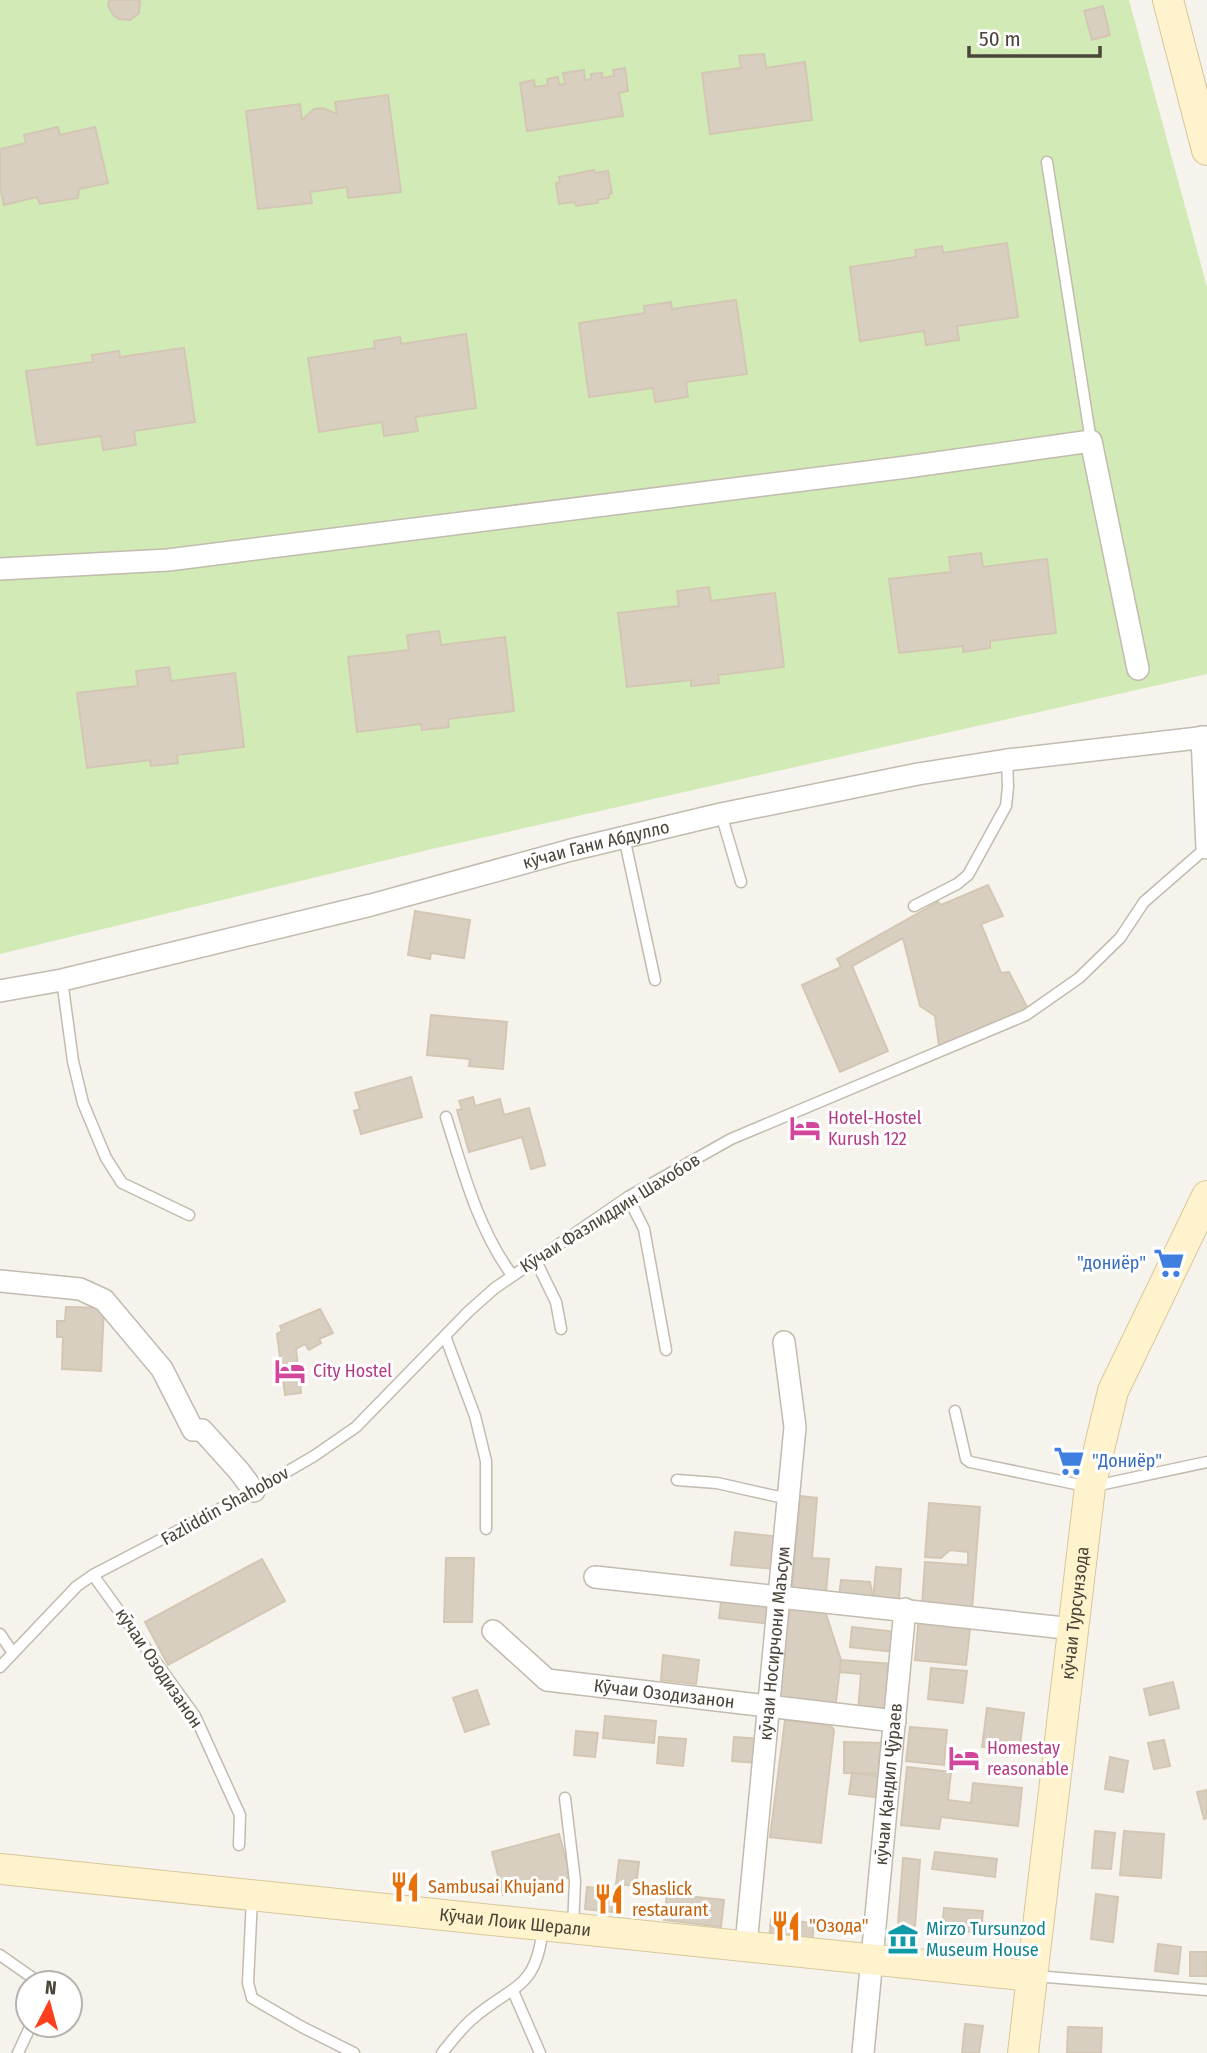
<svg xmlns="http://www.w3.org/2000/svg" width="1207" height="2053" font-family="'Fira Sans Condensed',sans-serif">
  <rect width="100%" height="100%" fill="#f6f3ec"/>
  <polygon fill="#d2eab5" points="0,0 1129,0 1207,287 1207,674 432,849 0,954"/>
  <g fill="#d8cfc1" stroke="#d3c7b4" stroke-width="2">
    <polygon points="140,0 139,13 130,20 119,19 114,16 108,6 109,0"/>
    <polygon points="1103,6 1110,35 1092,40 1084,11"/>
    <polygon points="764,54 766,68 805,62 812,120 710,134 702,73 741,68 739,56"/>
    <polygon points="625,68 628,91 619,93 623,116 527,131 520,83 534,80 535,87 548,85 547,79 558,77 559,85 565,84 563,73 584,70 585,80 591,79 591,74 602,73 602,78 614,76 613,70"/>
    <polygon points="388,95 401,192 348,198 347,187 310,192 312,203 258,209 246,111 300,104 302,120 314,109 322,108 337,114 335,102"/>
    <polygon points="58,127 60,135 95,127 108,183 79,189 78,198 40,204 37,197 4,205 0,187 0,149 26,143 24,135"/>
    <polygon points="594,170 595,173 608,171 612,193 609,194 609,198 597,200 598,203 576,206 575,202 559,204 556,183 560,182 559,177"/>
    <polygon points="1007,243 1018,317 957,326 959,340 926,345 924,331 860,341 850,267 916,257 915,250 942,246 943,253"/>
    <polygon points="736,300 747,374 686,382 688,397 655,402 653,388 589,397 579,323 645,313 644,306 671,302 672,309"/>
    <polygon points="466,334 476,408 415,417 418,431 384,436 382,422 319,432 308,358 375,348 374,341 400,337 401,344"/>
    <polygon points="184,348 195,422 134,431 136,445 103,450 101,436 37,445 26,371 93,362 92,355 119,351 120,357"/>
    <polygon points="981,553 983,567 1047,559 1056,633 990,641 990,648 963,652 963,646 899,653 889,579 951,572 949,557"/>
    <polygon points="709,587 711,601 775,593 784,667 718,675 719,683 691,686 691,680 627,687 618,613 679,606 677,591"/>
    <polygon points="439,631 441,645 505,637 514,711 448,719 449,727 422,730 421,724 357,732 348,657 409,650 407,635"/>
    <polygon points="169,667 171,681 235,673 244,747 177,755 178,763 151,766 150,760 87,768 77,693 138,686 136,671"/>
    <polygon points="988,885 1003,916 981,924 1001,973 1009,972 1028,1009 939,1046 935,1016 920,1006 903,938 852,966 888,1051 840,1072 802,985 841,967 837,959 938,902 941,905"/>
    <polygon points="415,911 470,920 464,958 431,953 430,959 408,955"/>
    <polygon points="431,1015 507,1022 503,1069 469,1066 470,1059 427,1055"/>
    <polygon points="411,1077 422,1117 361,1134 354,1111 360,1109 355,1093"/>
    <polygon points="473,1097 475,1106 500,1099 504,1115 529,1108 545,1165 531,1169 522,1137 469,1152 457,1110 462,1109 459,1101"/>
    <polygon points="66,1307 104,1308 101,1371 62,1369 63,1337 57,1337 57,1321 65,1321"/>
    <polygon points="320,1309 333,1333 319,1339 321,1343 309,1350 305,1344 296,1349 301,1393 285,1395 277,1334 282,1331 280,1326"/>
    <polygon points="800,1496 817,1498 812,1558 829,1559 826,1592 792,1589"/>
    <polygon points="929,1503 980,1507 972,1610 922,1606 925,1562 968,1565 968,1552 950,1550 941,1558 925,1557"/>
    <polygon points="735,1532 780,1537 776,1569 731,1565"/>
    <polygon points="446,1558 474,1558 472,1622 444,1622"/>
    <polygon points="262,1559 285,1601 168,1665 145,1622"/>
    <polygon points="876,1567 901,1569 899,1601 873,1599"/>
    <polygon points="841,1580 870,1582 873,1599 839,1596"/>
    <polygon points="722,1595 774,1601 771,1624 719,1618"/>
    <polygon points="785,1601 823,1605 841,1660 835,1710 776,1703"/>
    <polygon points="919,1616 971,1620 966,1665 915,1660"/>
    <polygon points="852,1627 896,1632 894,1652 850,1647"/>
    <polygon points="663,1655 699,1660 696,1684 661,1680"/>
    <polygon points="841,1660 893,1664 889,1715 858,1712 861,1674 840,1672"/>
    <polygon points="931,1668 967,1671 963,1703 928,1699"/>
    <polygon points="1173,1682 1179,1708 1150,1715 1144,1689"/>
    <polygon points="477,1690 489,1724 465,1732 453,1698"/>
    <polygon points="987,1708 1024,1713 1019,1752 982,1747"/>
    <polygon points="605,1716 656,1721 654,1743 603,1738"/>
    <polygon points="785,1720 831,1726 834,1730 821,1843 770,1837"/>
    <polygon points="910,1727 947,1730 944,1765 906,1761"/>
    <polygon points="576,1731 598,1733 595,1757 574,1755"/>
    <polygon points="659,1737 686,1739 683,1766 657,1763"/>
    <polygon points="734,1737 760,1739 758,1763 732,1761"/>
    <polygon points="1164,1740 1170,1766 1154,1769 1148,1743"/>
    <polygon points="844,1742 884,1743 884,1774 844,1773"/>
    <polygon points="1110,1757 1128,1761 1123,1792 1105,1789"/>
    <polygon points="907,1767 951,1772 948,1800 971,1803 973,1783 1022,1788 1018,1826 941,1817 939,1829 901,1825"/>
    <polygon points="852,1773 885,1777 882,1798 849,1794"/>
    <polygon points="1207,1790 1207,1818 1204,1819 1197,1792"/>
    <polygon points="1095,1831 1115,1833 1111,1869 1092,1868"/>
    <polygon points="1124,1831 1164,1834 1161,1878 1120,1875"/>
    <polygon points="559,1834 571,1877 503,1895 492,1852"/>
    <polygon points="935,1852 997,1859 995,1877 932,1869"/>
    <polygon points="903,1858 920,1860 915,1926 898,1925"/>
    <polygon points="619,1860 639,1862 636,1886 616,1884"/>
    <polygon points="587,1887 614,1890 612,1912 585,1909"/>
    <polygon points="667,1894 724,1900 721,1927 664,1920"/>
    <polygon points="1096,1894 1118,1897 1113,1942 1091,1939"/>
    <polygon points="944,1908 983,1911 981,1933 942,1929"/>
    <polygon points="771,1919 814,1923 812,1945 769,1940"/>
    <polygon points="1158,1944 1181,1947 1178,1974 1155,1971"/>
    <rect x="1190" y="1952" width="17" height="24"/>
    <polygon points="965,2024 983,2026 979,2053 962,2053"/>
    <polygon points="1068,2027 1102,2028 1101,2053 1067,2053"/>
  </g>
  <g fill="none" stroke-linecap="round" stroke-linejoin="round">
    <g stroke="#c2bbae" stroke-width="13">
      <g id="lane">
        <polyline points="1047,162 1091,441"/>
        <polyline points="721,814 741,882"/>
        <polyline points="624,837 655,980"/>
        <polyline points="914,906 957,884 968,875 1006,806 1008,787 1007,760"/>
        <polyline points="62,980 73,1061 83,1103 106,1158 122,1183 189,1215"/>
        <path d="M446 1117C463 1171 478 1229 512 1275"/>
        <polyline points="628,1197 644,1229 666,1350"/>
        <polyline points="535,1259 556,1302 561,1329"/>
        <polyline points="445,1336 475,1416 486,1461 486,1529"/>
        <polyline points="955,1411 966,1459 970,1462 1090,1487 1207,1462"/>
        <polyline points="677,1480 717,1483 788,1499"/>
        <polyline points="93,1575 195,1716 240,1815 239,1845"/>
        <polyline points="0,1634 13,1653"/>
        <polyline points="0,1667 77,1586 93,1575 254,1491 314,1456 356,1427 469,1311 495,1288 628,1197 731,1139 1026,1015 1079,978 1120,938 1144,902 1207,847"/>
        <polyline points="565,1798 575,1881 573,1927"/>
        <polyline points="252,1898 248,1983 252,1998 302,2027 354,2053"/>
        <polyline points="0,1955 40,1983"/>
        <polyline points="1035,1976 1207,1990"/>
        <polyline points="513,1991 540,2053"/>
        <polyline points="18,2053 31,2025"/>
        <path d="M442 2053C451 2042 460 2030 471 2020 513 1983 536 1992 543 1927"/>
      </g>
    </g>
    <g stroke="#c2bbae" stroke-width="24">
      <g id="street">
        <polyline points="0,569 168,560 907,467 1091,441 1138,669"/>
        <polyline points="1202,737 1207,848"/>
        <path id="s1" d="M0 991 62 980 371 905 571 850 721 814 918 774 1007 760 1207 737"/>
        <polyline points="0,1281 80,1289 104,1300 162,1369 193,1430 202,1430 239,1471 254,1491"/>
        <polyline points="595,1577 1074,1629"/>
        <path id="s2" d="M493 1631 547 1680 895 1721"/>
        <path id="s3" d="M746 1945 795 1427 784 1342"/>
        <path id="s4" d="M863 2053 905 1609"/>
      </g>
    </g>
    <g stroke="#d6c79b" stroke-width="32">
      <g id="secondary">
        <polyline points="1168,0 1207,150"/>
        <path id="s5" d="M0 1869 1032 1976"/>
        <path id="s6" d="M1023 2053 1090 1487 1113 1391 1207 1196"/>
      </g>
    </g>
    <use href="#lane" stroke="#fff" stroke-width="10"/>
    <use href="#street" stroke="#fff" stroke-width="21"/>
    <use href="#secondary" stroke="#fff3cd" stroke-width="30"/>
  </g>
  <defs>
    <g id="hotel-bare" transform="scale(2.415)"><path d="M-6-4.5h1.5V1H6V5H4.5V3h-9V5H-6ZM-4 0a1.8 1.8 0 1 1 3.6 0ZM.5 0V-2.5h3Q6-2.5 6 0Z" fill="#d1479c" stroke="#fff" stroke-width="2.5" paint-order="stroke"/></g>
    <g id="supermarket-bare" transform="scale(2.415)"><path d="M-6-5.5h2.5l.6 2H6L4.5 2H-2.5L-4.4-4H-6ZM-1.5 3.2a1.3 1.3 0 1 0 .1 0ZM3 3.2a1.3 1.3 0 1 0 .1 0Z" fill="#3f7fe0" stroke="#fff" stroke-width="2.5" paint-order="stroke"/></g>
    <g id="restaurant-bare" transform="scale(2.415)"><path d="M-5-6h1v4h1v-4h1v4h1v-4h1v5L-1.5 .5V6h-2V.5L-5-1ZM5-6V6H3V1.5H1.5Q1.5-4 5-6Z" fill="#e8710a" stroke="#fff" stroke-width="2.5" paint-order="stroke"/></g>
    <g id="museum-bare" transform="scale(2.415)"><path d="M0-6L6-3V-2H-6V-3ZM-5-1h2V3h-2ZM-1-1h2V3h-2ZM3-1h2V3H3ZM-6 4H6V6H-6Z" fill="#0f9aa8" stroke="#fff" stroke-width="2.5" paint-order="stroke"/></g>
  </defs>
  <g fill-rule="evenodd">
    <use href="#hotel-bare" x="805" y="1128"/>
    <use href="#supermarket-bare" x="1169" y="1263"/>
    <use href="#hotel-bare" x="290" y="1371"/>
    <use href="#supermarket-bare" x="1069" y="1461"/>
    <use href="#hotel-bare" x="964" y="1758"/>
    <use href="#restaurant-bare" x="405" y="1887"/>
    <use href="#restaurant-bare" x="609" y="1899"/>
    <use href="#restaurant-bare" x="786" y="1926"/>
    <use href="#museum-bare" x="903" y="1939"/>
  </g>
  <g text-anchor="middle" stroke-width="6" stroke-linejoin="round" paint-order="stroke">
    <g font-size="18" fill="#4b4439" stroke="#fff">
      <text dy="6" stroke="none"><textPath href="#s1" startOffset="614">кӯчаи Гани Абдулло</textPath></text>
      <text transform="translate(610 1213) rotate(-32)" y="6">Кӯчаи Фазлиддин Шахобов</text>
      <text transform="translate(225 1506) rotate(-29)" y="6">Fazliddin Shahobov</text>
      <text dy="6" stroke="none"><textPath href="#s6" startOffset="443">кӯчаи Турсунзода</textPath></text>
      <text dy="6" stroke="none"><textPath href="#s3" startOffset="303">кӯчаи Носирчони Маъсум</textPath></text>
      <text transform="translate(159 1668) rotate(56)" y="6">кӯчаи Озодизанон</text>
      <text dy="6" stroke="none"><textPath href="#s2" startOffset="191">Кӯчаи Озодизанон</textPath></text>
      <text dy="6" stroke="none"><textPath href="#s4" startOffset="270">кӯчаи Қандил Ҷӯраев</textPath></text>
      <text dy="6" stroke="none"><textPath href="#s5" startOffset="518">Кӯчаи Лоик Шерали</textPath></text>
    </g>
    <g font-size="18" fill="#b23c85" stroke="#fff" text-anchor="start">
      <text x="828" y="1124">Hotel-Hostel<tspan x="828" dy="21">Kurush 122</tspan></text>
      <text x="313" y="1377">City Hostel</text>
      <text x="987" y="1754">Homestay<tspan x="987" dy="21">reasonable</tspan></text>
    </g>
    <g font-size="18" fill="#366cbe" stroke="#fff" text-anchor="end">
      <text x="1146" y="1269">"дониёр"</text>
      <text x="1092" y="1467" text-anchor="start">"Дониёр"</text>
    </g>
    <g font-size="18" fill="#c56008" stroke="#fff" text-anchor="start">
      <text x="428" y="1893">Sambusai Khujand</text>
      <text x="632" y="1895">Shaslick<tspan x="632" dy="21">restaurant</tspan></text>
      <text x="809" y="1932">"Озода"</text>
    </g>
    <g font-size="18" fill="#0d838f" stroke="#fff" text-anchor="start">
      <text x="926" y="1935">Mirzo Tursunzod<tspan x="926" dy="21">Museum House</tspan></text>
    </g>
  </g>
  <g transform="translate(49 2004) rotate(6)"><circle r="33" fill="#ffffff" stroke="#b7b4b0" stroke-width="2"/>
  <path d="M0-5L12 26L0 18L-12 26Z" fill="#fc3f1d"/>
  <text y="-10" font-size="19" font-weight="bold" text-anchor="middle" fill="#4b4439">N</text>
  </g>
  <path d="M969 46v10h131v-10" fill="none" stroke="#4b4439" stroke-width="3.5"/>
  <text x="979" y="46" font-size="21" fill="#4b4439" stroke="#ffffff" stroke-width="5" paint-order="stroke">50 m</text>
</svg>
